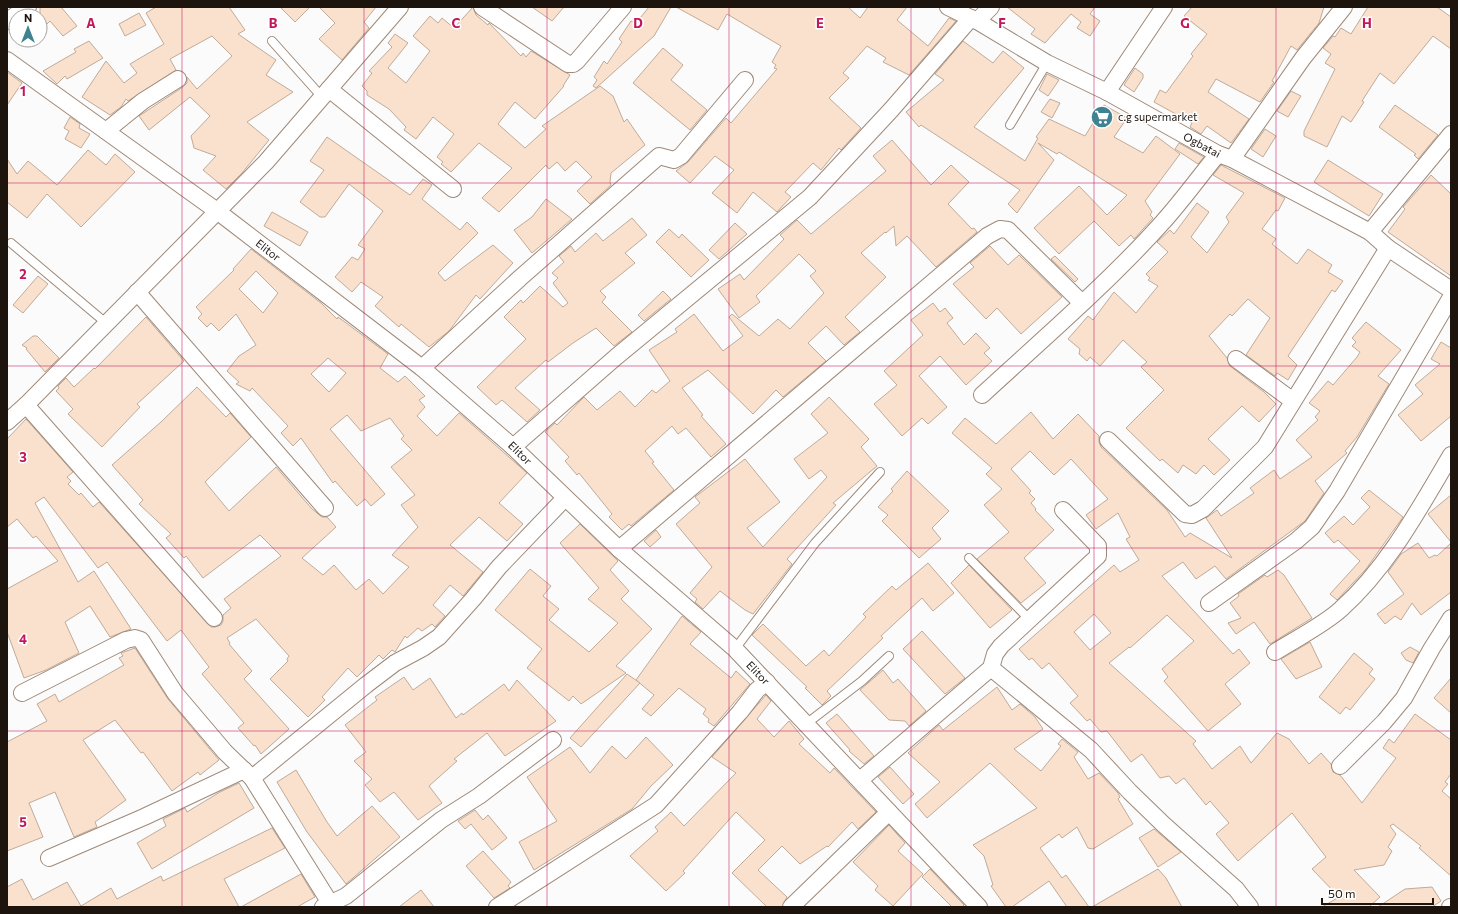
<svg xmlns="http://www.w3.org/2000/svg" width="1458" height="914" font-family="Commissioner,sans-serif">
  <rect width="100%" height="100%" fill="#fbfbfb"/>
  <g fill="#f9e1ce" stroke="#c1aa98" fill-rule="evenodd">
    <polygon points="40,7 61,7 77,26 63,36 50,21 40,31"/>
    <polygon points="156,7 229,7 245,30 238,34 276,60 266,75 293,92 247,122 269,140 242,173 226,189 203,170 216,156 194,148 191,136 210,116 190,97 149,130 139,116 183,87 187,83 187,77 197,89 232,56 212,36 170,59 176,70 128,101 126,99 121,107 110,115 82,97 106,61 124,83 137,73 130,64 164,44 146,13"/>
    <polygon points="280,7 310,7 295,22"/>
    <polygon points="319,7 376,7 364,22 369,28 342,60 319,39 335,23"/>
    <polygon points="473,7 476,15 488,25 489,23 521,56 523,53 526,57 531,51 570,75 563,86 564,86 535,119 515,102 498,124 525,148 546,129 542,126 600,86 613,96 624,122 627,119 645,145 611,173 610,182 611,185 590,204 577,191 592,177 576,161 565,171 557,162 549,169 546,165 499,212 482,198 512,168 479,143 451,172 441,164 443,162 437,157 454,134 433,117 416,139 404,130 406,127 389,109 367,95 367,91 362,86 372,73 369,71 392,47 388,43 395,34 408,43 388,68 406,83 430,51 413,36 430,16 438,23 442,18 454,28"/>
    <polygon points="532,7 564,7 552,21"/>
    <polygon points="649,7 671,7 654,36 596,88 593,86 597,80 594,77 604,61 607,64 622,42 619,39 631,21 636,23"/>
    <polygon points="676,7 848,7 860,18 868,7 907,7 897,20 928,46 949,18 956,21 909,75 883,62 886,58 867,46 843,73 849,78 829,98 861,128 841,150 839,148 821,170 813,163 785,192 791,197 777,212 753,192 737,213 712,193 734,170 715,156 690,183 676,171 688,162 726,118 731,123 777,69 774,68 776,65 772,62 781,46 727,14 718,30"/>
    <polygon points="1007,7 1095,7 1090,14 1100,21 1090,36 1077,28 1081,22 1071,14 1045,43 1031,34 1035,29"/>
    <polygon points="1192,7 1324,7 1319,23 1297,50 1291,46 1272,81 1274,82 1260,102 1216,79 1208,92 1249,119 1231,143 1207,126 1201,134 1190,127 1192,123 1154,102 1160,90 1166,93 1193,56 1191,54 1207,34 1184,16"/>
    <polygon points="1368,7 1437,7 1451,17 1451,49 1433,36 1394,84 1380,73 1362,101 1364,102 1351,122 1342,116 1327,147 1304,136 1304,131 1335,69 1325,63 1331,54 1323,48 1333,36 1335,37 1341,28 1351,34"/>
    <polygon points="139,13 146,25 125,36 119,24"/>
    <polygon points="89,41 103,58 67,79 65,76 57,84 43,71 76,52 74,49"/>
    <polygon points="963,41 993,63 1003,51 1024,68 974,127 1025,161 1038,138 1036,137 1049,119 1085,136 1104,105 1127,118 1114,137 1143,153 1156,136 1180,154 1145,201 1152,212 1150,215 1153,218 1134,239 1131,235 1119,246 1094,221 1059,254 1034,228 1079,186 1107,215 1127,195 1059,152 1057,154 1038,143 1054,160 1017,213 1008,204 1020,190 921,125 919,127 906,112 944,80 935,74"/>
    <polygon points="663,48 683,65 671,80 707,110 690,130 633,83"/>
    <polygon points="1135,68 1143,74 1143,78 1134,92 1124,85"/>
    <polygon points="7,72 22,83 7,105"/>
    <polygon points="1047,74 1059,80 1048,96 1039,90"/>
    <polygon points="1291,91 1301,96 1288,117 1277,111"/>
    <polygon points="1050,99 1060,103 1052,118 1041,112"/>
    <polygon points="1395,105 1438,135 1418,159 1414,155 1416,154 1379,127"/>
    <polygon points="70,117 80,124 79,128 90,134 81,148 65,139 69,131 64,128"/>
    <polygon points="1265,129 1276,136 1263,157 1251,149"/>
    <polygon points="327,137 410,195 423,179 432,185 422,199 460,230 467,222 478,233 438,273 445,281 493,245 513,263 480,299 476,295 449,331 429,347 401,324 399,327 375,306 383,297 361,282 352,292 335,277 352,257 358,260 365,249 358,245 383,211 349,184 325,217 320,217 300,202 324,170 310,161"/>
    <polygon points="892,140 931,185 951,165 969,182 948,204 972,229 974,228 977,232 936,267 907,236 896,246 894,226 886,233 885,232 861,253 886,277 845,317 860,332 844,345 826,326 808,343 826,361 783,397 776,390 753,414 708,370 682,388 703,415 701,416 726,444 711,457 686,428 678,434 672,426 645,451 654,462 652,463 674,490 631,526 629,524 622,530 609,517 612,514 579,473 577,475 565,461 569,457 545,432 555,423 557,425 584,397 597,410 620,391 635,407 652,390 656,393 670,381 649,350 677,332 675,329 694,314 723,351 743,336 729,317 732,314 759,336 778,319 790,329 824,293 810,276 816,271 799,254 756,296 760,302 739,318 718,289 740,274 744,280 784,239 780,235 797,220 811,234 886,171 873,156"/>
    <polygon points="1179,143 1204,157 1198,164 1175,149"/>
    <polygon points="88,150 106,165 115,154 135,172 81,227 47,194 27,218 7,202 7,159 17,174 28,161 57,185"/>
    <polygon points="1328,160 1383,194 1369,216 1314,182"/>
    <polygon points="1221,165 1285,198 1278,211 1276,210 1262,229 1276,239 1272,244 1297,264 1308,249 1332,265 1328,272 1343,281 1335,292 1332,290 1288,356 1297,365 1288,380 1277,373 1275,376 1246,355 1270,318 1248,299 1232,316 1230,314 1209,336 1227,358 1230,366 1264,392 1276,404 1259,422 1242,406 1208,439 1230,460 1214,475 1204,465 1196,474 1183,465 1178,473 1162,459 1160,461 1126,428 1164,390 1141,367 1147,362 1123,340 1100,366 1090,357 1087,361 1079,354 1080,349 1068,339 1088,316 1093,320 1114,292 1136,313 1158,286 1148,280 1150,278 1146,274 1168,252 1157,242 1170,230 1174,234 1197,203 1209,212 1191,237 1207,253 1229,222 1226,217 1244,193 1213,175"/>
    <polygon points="1431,175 1451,194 1451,276 1388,232 1405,209 1403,207"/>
    <polygon points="546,199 572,219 532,253 514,230 532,217"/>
    <polygon points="272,212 308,232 300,246 264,226"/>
    <polygon points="632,218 647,235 625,253 635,263 600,291 606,297 602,302 632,332 614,346 596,328 573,343 548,362 546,360 515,388 540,410 527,422 502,400 496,405 477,387 526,339 504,317 521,300 523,303 540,286 563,307 568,303 553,283 558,278 552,273 564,262 559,256 571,246 575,252 596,233 603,241"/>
    <polygon points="735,223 747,234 719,259 709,250"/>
    <polygon points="669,229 679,238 682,234 709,260 691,277 656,242"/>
    <polygon points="990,246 1008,265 1019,255 1062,297 1021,334 997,308 986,319 953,284 974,267 970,263"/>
    <path d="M251 249 321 303 337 319 338 317 388 354 380 368 398 382 405 376 425 396 419 400 425 407 417 416 437 436 459 413 527 473 499 503 523 524 507 541 479 517 450 545 483 572 463 596 450 585 433 605 445 616 435 627 432 624 422 631 418 628 407 638 405 636 395 652 392 650 383 659 379 655 357 677 348 668 322 697 325 700 308 717 270 679 288 661 287 659 289 656 256 619 227 638 230 643 229 644 252 671 244 679 289 729 261 754 255 745 254 746 238 728 244 723 202 674 209 667 181 630 167 641 107 562 98 568 44 497 35 503 78 582 94 571 131 629 110 637 90 606 65 622 79 653 46 670 24 678 7 632V589L58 561 36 536 33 538 17 519 7 527V439L26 419 73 472 67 477 71 481 68 484 79 495 81 493 93 507 99 502 211 627H215L221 625 223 621V615L231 608 224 599 281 556 260 535 203 578 186 556 184 558 166 538 171 534 139 504 143 500 112 465 161 422 197 387 226 417 230 413 251 437 205 482 229 511 276 467 312 509 322 517H327L336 527 302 558 323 575 334 565 356 590 369 579 383 594 409 567 392 555 418 527 401 505 415 495 391 467 412 450 401 439 404 436 390 418 361 431 347 415 330 429 385 494 371 506 365 499 357 506 335 481 333 483 301 438 293 446 281 433 288 426 252 388 250 391 236 384 239 382 227 371 239 356 256 345 236 314 219 331 211 323 207 327 198 318 202 314 196 307 234 270 233 269ZM256 271 278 293 263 313 239 289ZM328 358 346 373 329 392 311 374Z"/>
    <polygon points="1055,256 1078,279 1075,282 1051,259"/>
    <polygon points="38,276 48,284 23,313 13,305"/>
    <polygon points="663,291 671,299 644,321 638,315"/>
    <polygon points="933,303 940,312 945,308 953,318 947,323 964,345 976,333 990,348 984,353 992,361 966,385 940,356 919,376 947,407 928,424 922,418 902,436 874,404 897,385 884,371 923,335 911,320"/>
    <polygon points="146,317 184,361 137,404 140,407 102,447 68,414 73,409 56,391 59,388 58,386 66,378 74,387 94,368 95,369"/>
    <path d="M1366 322 1401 350 1378 376 1389 384 1357 437 1345 451 1347 453 1315 481 1324 493 1305 521 1226 579 1215 566 1196 579 1183 562 1162 576 1233 654 1239 649 1250 663 1225 684 1241 704 1208 731 1164 681 1168 677 1162 669 1194 641 1167 615 1130 648 1129 647 1109 663 1196 741 1193 744 1212 769 1240 746 1251 763 1277 733 1289 739 1309 764 1321 753 1331 764 1333 772 1340 775 1362 803 1396 758 1383 748 1389 739 1394 743 1415 714 1451 740V774L1445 782 1448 784 1442 791 1451 799V876L1419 848 1421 846 1393 824 1390 826 1396 834 1388 847 1392 851 1384 865 1354 870 1380 897 1369 907H1322L1339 897 1312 869 1326 857 1292 813 1238 861 1216 834 1229 823 1210 801 1206 805 1184 778 1176 784 1169 776 1160 778 1142 754 1131 762 1107 731 1101 732 1090 719 1087 721 1070 703 1078 696 1049 663 1042 669 1032 658 1029 660 1019 649 1114 565 1120 572 1139 560 1126 539 1130 537 1118 513 1096 529 1086 515 1108 499 1071 459 1054 475 1030 451 1011 469 1031 491 1029 493 1035 499 1031 503 1036 509 1035 510 1054 530 1024 558 1046 583 1021 603 977 559 1009 532 984 505 1002 489 986 474 992 468 952 433 965 418 996 444 1031 412 1053 439 1078 414 1099 436V442L1101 447 1167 510 1185 537 1190 533 1232 558 1206 518 1217 510 1221 516 1254 493 1250 488 1274 470 1280 479 1312 457 1296 440 1318 420 1315 417 1320 411 1309 403 1328 381 1333 385 1357 357 1360 352 1352 346 1356 342 1352 338ZM1094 614 1111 633 1090 650 1074 632Z"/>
    <polygon points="33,336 37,336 59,358 45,372 26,349 27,348 22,345"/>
    <polygon points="1441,342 1451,348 1451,416 1421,441 1398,415 1423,394 1415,385 1440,364 1431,359"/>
    <polygon points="829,397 869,439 861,447 877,466 833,503 836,505 787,559 792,564 753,614 745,610 720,591 703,609 695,602 697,599 690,593 712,567 676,524 700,503 695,497 745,459 780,502 747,528 763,547 827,477 821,470 809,479 794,459 828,433 811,414"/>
    <polygon points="907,471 949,511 932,528 941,539 919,558 882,521 888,515 878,507 893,491 891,489"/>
    <polygon points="1369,490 1403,517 1366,569 1337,600 1330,594 1360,561 1338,540 1334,543 1325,533 1344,516 1353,525 1370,507 1361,498"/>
    <polygon points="1451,495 1451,542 1428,514"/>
    <polygon points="580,524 618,561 610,570 629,591 621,599 652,629 616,666 626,673 581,704 573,696 569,701 527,668 542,649 495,610 530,569 551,586 543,596 559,609 549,620 589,652 618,623 588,599 599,588 560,543"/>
    <polygon points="656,530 661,537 650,547 644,541"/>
    <polygon points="1418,543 1429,558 1435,555 1437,556 1451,543 1451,592 1421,615 1412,603 1401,620 1395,616 1385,624 1377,614 1404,594 1388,572 1401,554"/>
    <polygon points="928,563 954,593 933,611 922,598 881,636 883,638 827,691 831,696 822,705 805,688 807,687 752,635 763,624 806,666 824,650 829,656 866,617 863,614 892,586 896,590"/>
    <polygon points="969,565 1012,610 990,628 951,583"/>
    <polygon points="1278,570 1284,575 1312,618 1270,644 1254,622 1236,634 1228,623 1241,618 1230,603 1239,596 1238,594 1265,575 1267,577"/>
    <polygon points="682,616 701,632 690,644 731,678 736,671 750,684 714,726 708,722 709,719 703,714 706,709 679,688 651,716 642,709 654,695 636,680"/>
    <polygon points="922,631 965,678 945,694 903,649"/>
    <polygon points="1310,642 1322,667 1296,679 1281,659"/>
    <polygon points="1410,647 1419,652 1413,663 1406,660 1401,653"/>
    <polygon points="135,648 168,699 219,760 200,775 198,772 172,791 143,752 141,753 115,720 83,740 126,800 95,822 97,827 74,837 55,792 29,803 43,837 7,851 7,742 47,721 37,704 55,694 59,702 124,665 119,658 123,656 121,653"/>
    <polygon points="1354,653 1373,669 1369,674 1375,679 1350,710 1346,707 1340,714 1319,697"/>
    <polygon points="883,670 893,683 898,679 926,711 909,726 905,721 889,720 860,690"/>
    <polygon points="627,674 640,683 581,747 570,738"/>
    <polygon points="404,677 413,690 430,678 456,718 462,713 463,715 504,684 509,691 517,680 556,721 505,756 487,733 454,759 457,761 429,786 442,803 418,820 394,792 380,802 365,785 372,779 354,761 366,752 345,725 377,700 375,697"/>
    <polygon points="1451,678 1451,713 1434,698"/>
    <polygon points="997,687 1012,710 1020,704 1035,717 1043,729 1014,749 1041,771 1061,746 1058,744 1062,739 1078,752 1074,757 1088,779 1099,773 1118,793 1120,797 1118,799 1133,824 1093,849 1088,848 1077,827 1062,838 1059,834 1040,848 1062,878 1066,875 1089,907 1067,907 1049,881 1012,907 1006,907 991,886 993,885 984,856 973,845 1037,808 990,763 927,818 915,804 940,782 908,753 939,725 943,730"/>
    <polygon points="766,695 771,701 757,719 774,737 789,721 804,739 799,744 830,773 834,768 876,812 858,829 852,822 828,847 827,846 800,864 782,846 758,870 787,897 782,907 767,907 732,873 765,840 736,812 683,871 685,873 666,891 630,856 658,831 655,827 671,812 684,826 736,773 712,757"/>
    <polygon points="837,714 874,756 864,764 849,751 850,750 826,723"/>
    <polygon points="646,737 673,765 651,786 632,809 534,870 519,842 557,821 527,777 570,747 590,773 612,746 626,759"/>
    <polygon points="890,767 914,794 903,804 878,777"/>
    <polygon points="296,770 327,822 337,836 372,806 400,837 346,884 307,832 277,782"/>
    <polygon points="239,783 254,808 152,869 137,843 166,826 163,819 185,808 187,812 220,792"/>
    <polygon points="475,810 483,820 488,815 507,838 492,850 471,824 465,829 458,821"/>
    <polygon points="889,825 905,843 898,851 923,874 893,906 875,890 878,886 853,862"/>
    <polygon points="272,828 285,848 224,879 239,907 7,907 7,887 22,879 33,900 67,882 81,906 111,888 117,899 161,876 163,881"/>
    <polygon points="1154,829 1181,852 1158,867 1139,838"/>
    <polygon points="483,851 511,882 508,886 510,888 494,898 466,866"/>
    <polygon points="930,869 964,905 962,907 952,907 922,877"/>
    <polygon points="1158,869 1166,878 1182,907 1092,907"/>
    <polygon points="301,874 315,897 297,907 241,907"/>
    <polygon points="1432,887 1441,901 1432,907 1378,907 1405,889"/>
    <polygon points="421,890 434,907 399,907"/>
  </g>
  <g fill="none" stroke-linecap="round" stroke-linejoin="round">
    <g stroke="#9f8978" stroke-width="10">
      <g id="service">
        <polyline points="272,41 322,97"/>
        <polyline points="1010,125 1047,63"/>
        <polyline points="11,243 106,323"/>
        <polyline points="969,558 1029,619"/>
        <polyline points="735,649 815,543 880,472"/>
        <polyline points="806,724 862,681 889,656"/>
      </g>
    </g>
    <g stroke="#9f8978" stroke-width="18">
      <g id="minor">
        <polyline points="482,7 568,64 573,64 577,61 623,7"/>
        <polyline points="948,7 977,21 1047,63 1107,92 1218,154 1232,159 1370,232 1388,248 1451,290"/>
        <polyline points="7,21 28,7"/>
        <polyline points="977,21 991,7"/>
        <polyline points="7,60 217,211 422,368 513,447 619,549 735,649 979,907"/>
        <polyline points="329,89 453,189"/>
        <polyline points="1107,92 1164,7"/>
        <polyline points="106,131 143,101 178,79"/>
        <polyline points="1232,159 1303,58 1344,7"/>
        <polyline points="1370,232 1451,134"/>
        <polyline points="137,292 325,508"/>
        <polyline points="1236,359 1293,401"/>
        <polyline points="422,368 520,278 659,156 674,160 681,156 745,80"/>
        <path d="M982 395C1043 339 1107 284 1162 223 1182 201 1199 177 1218 154"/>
        <polyline points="26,405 214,618"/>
        <polyline points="7,422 26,405 266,162 400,7"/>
        <polyline points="1108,440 1185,514 1192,515 1203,509 1265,447 1388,248"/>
        <polyline points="513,447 616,357 810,197 891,110 971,18"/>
        <polyline points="619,549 987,236 1000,229 1008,230 1082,303"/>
        <polyline points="1209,603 1296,541 1312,527 1337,491 1451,297"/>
        <path d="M1275 652C1294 640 1325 624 1341 609 1388 567 1419 509 1451 455"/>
        <polyline points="991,668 1091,750 1130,792 1163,824 1236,889 1250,907"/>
        <polyline points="22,693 126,640 135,638 141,640 175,693 225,752 252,778 330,903"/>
        <polyline points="1340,766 1384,722 1404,698 1432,648 1451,618"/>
        <polyline points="252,778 366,685 395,663 423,648 439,637 473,599 499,567 565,498"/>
        <polyline points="860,780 991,668 995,654 1001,646 1098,556 1098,546 1063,510"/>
        <polyline points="49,858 144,817 244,770"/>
        <polyline points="323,907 346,896 441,820 479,796 553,740"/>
        <polyline points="497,907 656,805 740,712 757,690 767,682"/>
        <polyline points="791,907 889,812"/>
        <polyline points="1450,907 1451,907"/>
      </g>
    </g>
    <use href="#service" stroke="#fff" stroke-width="8"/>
    <use href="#minor" stroke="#fff" stroke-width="16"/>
  </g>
  <path fill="none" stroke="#c2185b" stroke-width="1" stroke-opacity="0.55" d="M182 7V907M364 7V907M547 7V907M729 7V907M911 7V907M1094 7V907M1276 7V907M7 183H1451M7 366H1451M7 548H1451M7 731H1451"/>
  <defs>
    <g id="supermarket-disc" transform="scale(1.15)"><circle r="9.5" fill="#3f8391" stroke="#fff"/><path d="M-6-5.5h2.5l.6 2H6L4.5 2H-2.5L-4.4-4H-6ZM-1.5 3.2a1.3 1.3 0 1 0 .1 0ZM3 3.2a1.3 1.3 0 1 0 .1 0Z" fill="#fff"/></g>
  </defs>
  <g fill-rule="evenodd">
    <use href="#supermarket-disc" x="1102" y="117"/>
  </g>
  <g text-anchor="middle" stroke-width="3" stroke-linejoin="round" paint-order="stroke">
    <g font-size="11" fill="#1d140e" stroke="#fff" text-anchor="start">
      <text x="1118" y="121">c.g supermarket</text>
    </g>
    <g font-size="11" fill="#1d140e" stroke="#fff">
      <text transform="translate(1202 145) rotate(28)" y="4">Ogbatai</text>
      <text transform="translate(268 250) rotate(38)" y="4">Elitor</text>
      <text transform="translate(520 453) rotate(44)" y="4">Elitor</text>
      <text transform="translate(758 673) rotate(46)" y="4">Elitor</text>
    </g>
  </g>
  <g font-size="13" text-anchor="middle" font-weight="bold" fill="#c2185b" stroke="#fff" stroke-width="3" stroke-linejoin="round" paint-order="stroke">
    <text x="91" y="28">A</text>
    <text x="273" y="28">B</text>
    <text x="456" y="28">C</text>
    <text x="638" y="28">D</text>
    <text x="820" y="28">E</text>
    <text x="1002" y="28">F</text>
    <text x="1185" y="28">G</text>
    <text x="1367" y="28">H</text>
    <text x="23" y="96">1</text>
    <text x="23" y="279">2</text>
    <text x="23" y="462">3</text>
    <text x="23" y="644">4</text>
    <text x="23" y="827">5</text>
  </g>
  <rect width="1458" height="914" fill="none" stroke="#1d140e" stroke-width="16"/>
  <g transform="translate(28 28)"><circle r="19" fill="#ffffff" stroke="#a5a19f"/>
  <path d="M0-3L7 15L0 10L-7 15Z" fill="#3f8391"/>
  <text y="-6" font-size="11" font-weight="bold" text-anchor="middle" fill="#1d140e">N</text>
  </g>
  <path d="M1322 898v6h111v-6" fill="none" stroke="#1d140e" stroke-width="2"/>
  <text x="1328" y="898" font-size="12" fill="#1d140e" stroke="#ffffff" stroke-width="3" paint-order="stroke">50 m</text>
</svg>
